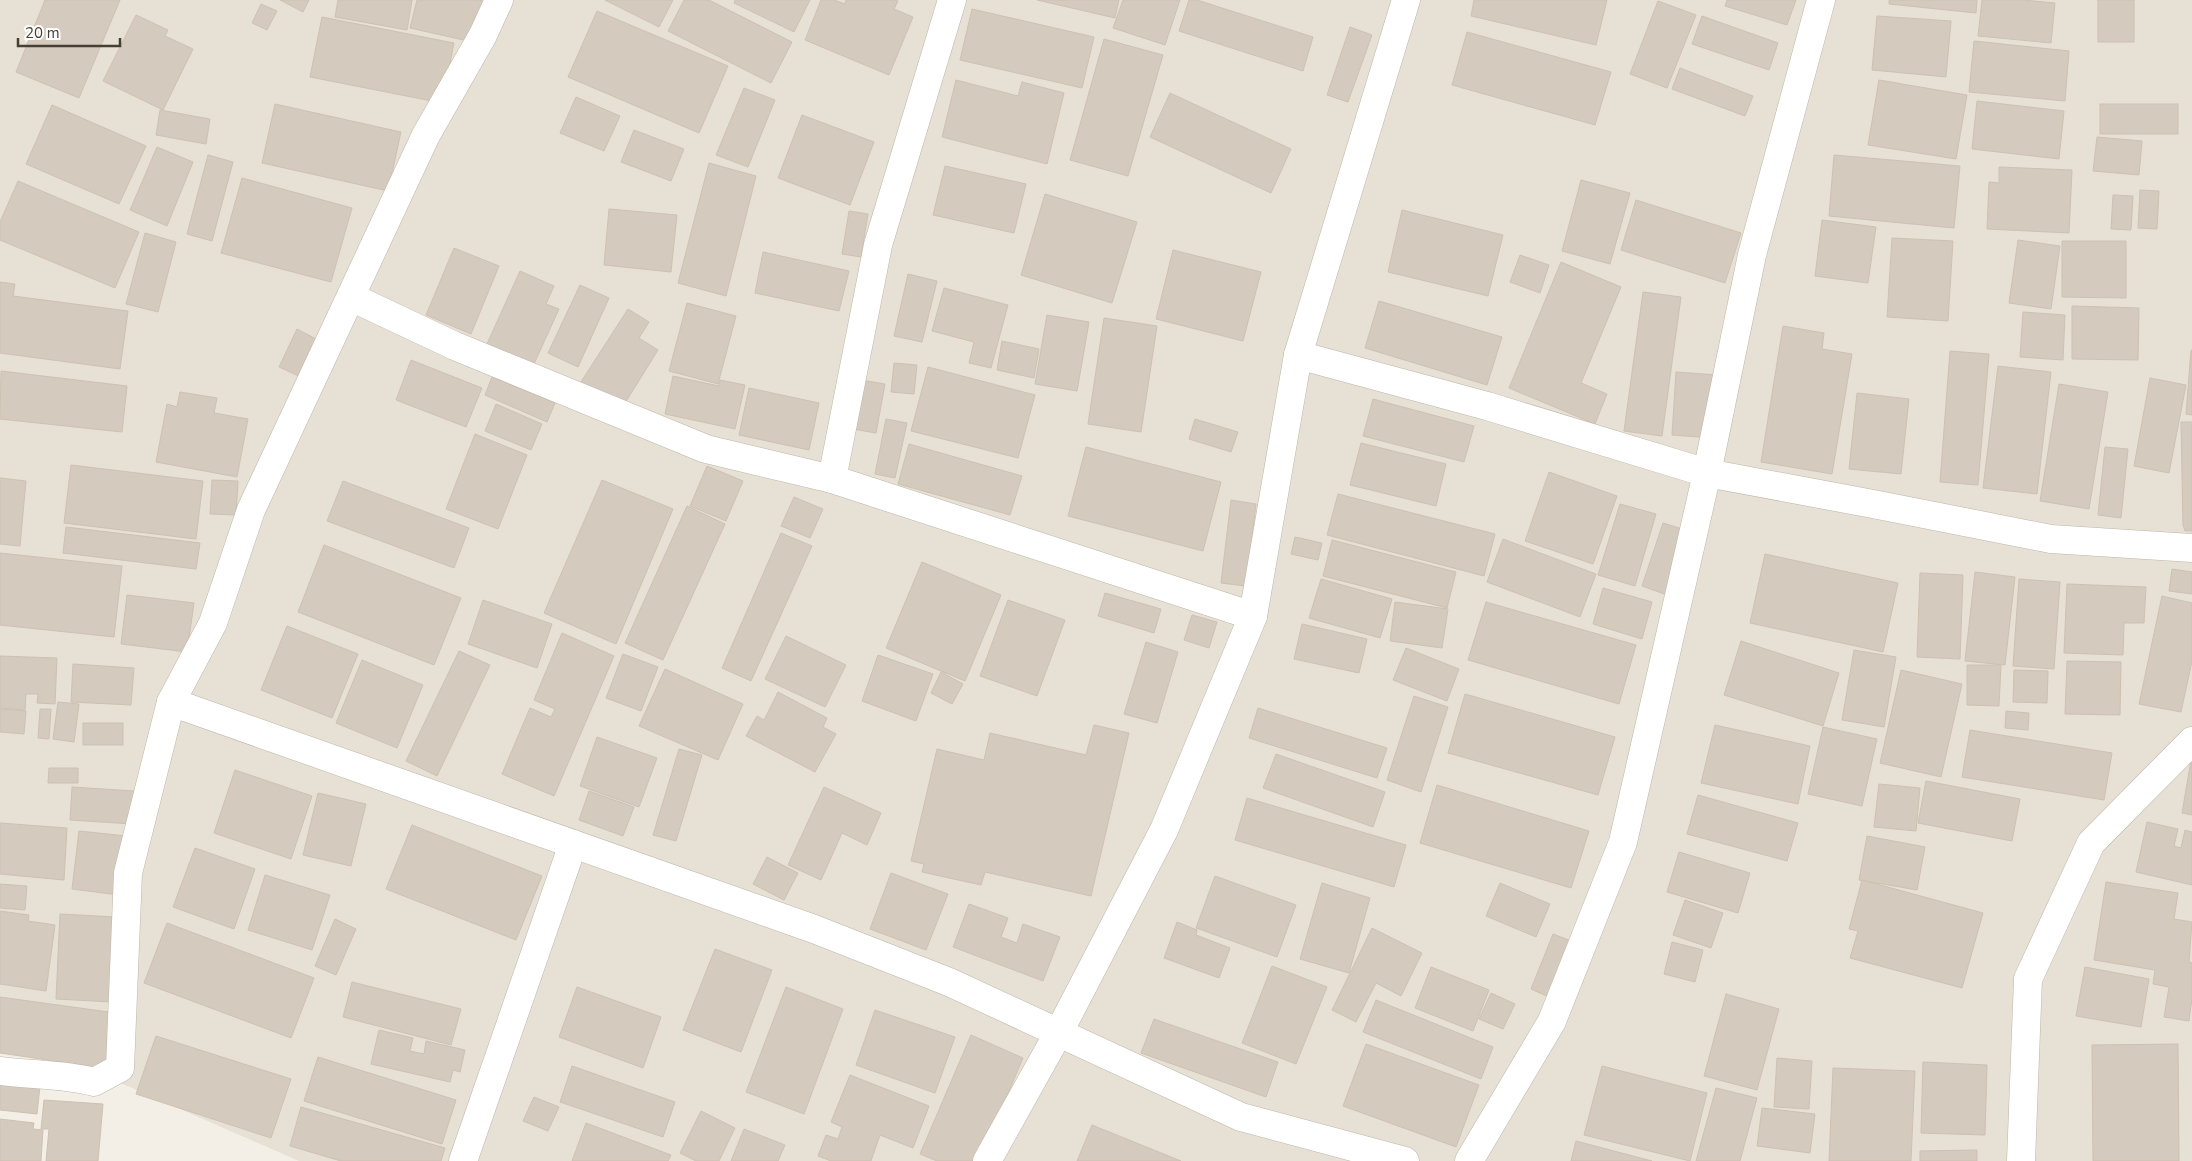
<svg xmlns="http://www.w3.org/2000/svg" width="2192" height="1161" font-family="'Nunito Sans',sans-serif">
  <rect width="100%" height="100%" fill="#f3efe7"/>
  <polygon fill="#e6e0d5" points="0,0 2192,0 2192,1161 299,1161 0,1030"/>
  <g fill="#d4cabd" stroke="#cec1b1">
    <polygon points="45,0 120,0 79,98 16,72"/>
    <polygon points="280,0 309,0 303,12"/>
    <polygon points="338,0 412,0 407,30 335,17"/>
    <polygon points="417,0 487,0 477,43 410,28"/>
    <polygon points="605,0 673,0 659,27"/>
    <polygon points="684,0 709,0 792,42 771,83 668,31"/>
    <polygon points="735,0 810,0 794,32 734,3"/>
    <polygon points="821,0 834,0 845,4 846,0 895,0 898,1 894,9 913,17 889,75 805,40"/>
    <polygon points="1037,0 1119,0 1115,18"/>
    <polygon points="1123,0 1180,0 1165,45 1113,28"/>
    <polygon points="1189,0 1197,0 1313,37 1303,71 1179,31"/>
    <polygon points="1474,0 1607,0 1596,45 1471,16"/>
    <polygon points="1727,0 1796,0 1787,25 1725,6"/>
    <polygon points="1889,0 1977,0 1976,13 1889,4"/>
    <polygon points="1982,0 2023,0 2055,3 2051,43 1978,36"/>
    <rect x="2098" y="0" width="36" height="42"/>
    <polygon points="1658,1 1696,15 1667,88 1630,74"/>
    <polygon points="261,4 277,11 267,30 252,23"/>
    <polygon points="972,9 1094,37 1082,88 960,60"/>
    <polygon points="597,11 728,66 699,133 568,77"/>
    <polygon points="136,15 168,30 165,36 193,49 163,110 103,81"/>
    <polygon points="1702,16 1778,43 1769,70 1692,44"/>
    <polygon points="1877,16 1951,21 1946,77 1872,70"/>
    <polygon points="322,17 454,43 442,103 310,77"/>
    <polygon points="1350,27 1372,35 1348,102 1327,95"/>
    <polygon points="1467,32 1611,72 1595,125 1452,85"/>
    <polygon points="1104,39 1163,55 1128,176 1070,160"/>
    <polygon points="1974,41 2069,51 2065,101 1969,92"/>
    <polygon points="1680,68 1753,96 1745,116 1672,89"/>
    <polygon points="956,80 1018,96 1022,82 1064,93 1047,164 942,137"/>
    <polygon points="1879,80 1967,95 1956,159 1868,145"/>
    <polygon points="744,88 775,100 748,167 716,155"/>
    <polygon points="1170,93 1291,149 1271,193 1150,137"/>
    <polygon points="576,97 620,116 604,151 560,133"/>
    <polygon points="1977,101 2064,111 2059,159 1972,149"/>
    <polygon points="275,104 401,132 388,191 262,163"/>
    <rect x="2100" y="104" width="78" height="30"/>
    <polygon points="52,105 146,146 119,204 26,164"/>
    <polygon points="160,110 210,119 206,144 156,135"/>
    <polygon points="802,115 874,142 850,205 778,178"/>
    <polygon points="634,130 684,149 671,181 621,162"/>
    <polygon points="2097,137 2142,141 2139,175 2093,171"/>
    <polygon points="157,147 193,162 167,226 130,210"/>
    <polygon points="208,155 233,162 212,241 187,234"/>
    <polygon points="1834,155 1960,166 1954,228 1829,216"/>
    <polygon points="709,163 756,176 726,296 678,283"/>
    <polygon points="945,166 1026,184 1014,233 933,215"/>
    <polygon points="1999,167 2072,170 2069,233 1987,229 1989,182 1999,183"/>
    <polygon points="242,178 352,208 331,282 221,253"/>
    <polygon points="1581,180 1630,193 1610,264 1562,251"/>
    <polygon points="18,181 139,232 115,288 0,240 0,222"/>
    <polygon points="2140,190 2159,191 2157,229 2138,228"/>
    <polygon points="1045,194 1137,222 1112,303 1021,275"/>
    <polygon points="2113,195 2133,196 2131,230 2111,229"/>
    <polygon points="1636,200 1741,233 1725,283 1621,250"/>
    <polygon points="609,209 677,215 671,272 604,265"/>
    <polygon points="1402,210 1503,235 1488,296 1388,272"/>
    <polygon points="849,211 868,214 861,257 842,254"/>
    <polygon points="1822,220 1876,227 1868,283 1815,276"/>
    <polygon points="145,233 176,242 158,312 126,304"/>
    <polygon points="1892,238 1953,241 1948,321 1887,317"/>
    <polygon points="2018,240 2060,246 2051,309 2009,303"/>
    <polygon points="2062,241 2126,241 2126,298 2062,297"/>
    <polygon points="454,248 499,266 471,334 426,315"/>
    <polygon points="1173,250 1261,272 1243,341 1156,319"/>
    <polygon points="763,252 849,271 839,311 755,293"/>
    <polygon points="1520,255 1549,265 1540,293 1510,282"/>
    <polygon points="1561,262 1621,287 1581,383 1607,394 1595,424 1509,388"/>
    <polygon points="520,271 554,286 546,304 559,309 533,366 486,346"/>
    <polygon points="908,274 937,281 922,342 894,336"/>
    <polygon points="0,282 15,284 13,296 128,311 120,369 0,353"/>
    <polygon points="580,285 609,298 578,367 548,353"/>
    <polygon points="944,288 1008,305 991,368 969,363 974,342 932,331"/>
    <polygon points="1643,292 1681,297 1662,436 1624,431"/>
    <polygon points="1379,301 1502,337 1487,385 1365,348"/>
    <polygon points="687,303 736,316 718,384 669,371"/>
    <polygon points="2072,306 2139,308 2138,360 2072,359"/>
    <polygon points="628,309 649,322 639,338 658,350 620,411 579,385"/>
    <polygon points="2023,312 2065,315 2063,360 2020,357"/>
    <polygon points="1047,315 1089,322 1077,391 1035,384"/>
    <polygon points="1104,318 1157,326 1141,432 1088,424"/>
    <polygon points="1783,326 1824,333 1822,349 1852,354 1832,474 1761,462"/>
    <polygon points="297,329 320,341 303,378 279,367"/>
    <polygon points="1002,341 1039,349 1034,378 997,370"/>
    <polygon points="2191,350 2192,350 2192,415 2186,414"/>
    <polygon points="1950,351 1989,354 1978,485 1940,482"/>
    <polygon points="411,360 482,388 466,427 396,400"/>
    <polygon points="894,363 917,365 914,394 891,392"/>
    <polygon points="1998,366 2051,372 2037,494 1983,488"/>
    <polygon points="928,367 1035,395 1018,458 911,431"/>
    <polygon points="1,371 127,386 122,432 0,419"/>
    <polygon points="1676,372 1718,375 1713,438 1672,435"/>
    <polygon points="673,376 719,386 720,380 745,385 735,429 665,414"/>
    <polygon points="492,377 555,403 547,422 485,395"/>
    <polygon points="2150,378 2186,385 2169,473 2134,466"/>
    <polygon points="855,379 885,384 876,433 847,428"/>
    <polygon points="2059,384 2108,392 2089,509 2040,501"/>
    <polygon points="749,388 819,403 809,450 739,435"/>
    <polygon points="180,392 217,398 214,413 248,419 237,477 156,462 167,404 177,407"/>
    <polygon points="1857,393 1909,399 1901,474 1849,469"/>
    <polygon points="1373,399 1474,426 1464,462 1363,436"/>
    <polygon points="496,404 542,424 531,450 485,431"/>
    <polygon points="886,419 907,423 895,478 875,474"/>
    <polygon points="1195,419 1238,432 1231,452 1189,439"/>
    <polygon points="2181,422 2192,422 2192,531 2185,531 2183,525"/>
    <polygon points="475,434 527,455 498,529 446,509"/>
    <polygon points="1361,443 1446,464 1436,506 1350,485"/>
    <polygon points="909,444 1022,476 1010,515 898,484"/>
    <polygon points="1086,447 1221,482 1203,551 1068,516"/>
    <polygon points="2105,447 2128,449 2121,518 2098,515"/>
    <polygon points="71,465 203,481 196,539 64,523"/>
    <polygon points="707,466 743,481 726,521 690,506"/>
    <polygon points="1549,472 1617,496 1593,564 1525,541"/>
    <polygon points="0,478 26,481 20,546 0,544"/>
    <polygon points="212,480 238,481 236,515 210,514"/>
    <polygon points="602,480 673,509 616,644 544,613"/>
    <polygon points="343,481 469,528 454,568 327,521"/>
    <polygon points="1338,494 1495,534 1484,576 1327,535"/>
    <polygon points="794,497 823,509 810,538 781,526"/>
    <polygon points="1231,500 1256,504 1246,586 1221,583"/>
    <polygon points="1620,504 1656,514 1635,586 1598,575"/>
    <polygon points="687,506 725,524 663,660 625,643"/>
    <polygon points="1663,523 1689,531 1667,595 1642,586"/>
    <polygon points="66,527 200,543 196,569 63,553"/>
    <polygon points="781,533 812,546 751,681 722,668"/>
    <polygon points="1295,537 1322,543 1318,560 1291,554"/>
    <polygon points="1503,539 1596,574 1580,617 1487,582"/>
    <polygon points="1332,540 1456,572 1447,608 1323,576"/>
    <polygon points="324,545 461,598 434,665 298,612"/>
    <polygon points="0,553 122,566 114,637 0,625"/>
    <polygon points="1765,554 1898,583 1883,652 1750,623"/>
    <polygon points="922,562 1001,595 965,681 886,648"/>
    <polygon points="2172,569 2192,572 2192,594 2169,591"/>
    <polygon points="1975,572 2015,577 2005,665 1965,661"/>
    <polygon points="1920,573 1963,575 1960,659 1917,657"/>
    <polygon points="1321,579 1392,599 1380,638 1309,618"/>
    <polygon points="2019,579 2060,582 2054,669 2013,666"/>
    <polygon points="2067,584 2146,587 2144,623 2124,623 2123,655 2064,653"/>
    <polygon points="1603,588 1652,602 1642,639 1593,624"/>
    <polygon points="1105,593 1161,609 1154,633 1098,616"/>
    <polygon points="127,595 194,603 187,652 121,644"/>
    <polygon points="2162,596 2192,603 2192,661 2181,712 2139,704"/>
    <polygon points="483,600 552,624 537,668 468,644"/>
    <polygon points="1008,600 1065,620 1037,696 980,676"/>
    <polygon points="1395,602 1448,609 1442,648 1390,641"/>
    <polygon points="1486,602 1636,645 1619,704 1468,660"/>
    <polygon points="1192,615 1217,622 1209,648 1184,640"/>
    <polygon points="1302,624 1367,639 1359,673 1294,659"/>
    <polygon points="287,626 358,654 332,718 261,690"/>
    <polygon points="562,633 614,656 554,796 502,774 530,708 551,717 555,709 534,700"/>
    <polygon points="786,636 846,665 825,707 765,679"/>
    <polygon points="1741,641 1839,673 1823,726 1724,695"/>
    <polygon points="1146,642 1178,652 1157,723 1124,714"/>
    <polygon points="1406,648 1459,669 1447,701 1393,680"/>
    <polygon points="1854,650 1896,657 1884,727 1842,720"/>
    <polygon points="459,651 490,665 437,776 406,761"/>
    <polygon points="623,654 658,667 641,711 606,698"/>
    <polygon points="878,655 933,674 916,721 862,701"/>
    <polygon points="0,656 57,658 55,704 37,703 38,694 26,694 25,710 0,708"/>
    <polygon points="362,660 423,685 397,748 336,723"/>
    <polygon points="2067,661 2121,662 2120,715 2065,714"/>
    <polygon points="73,664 134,668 131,705 71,702"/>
    <polygon points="1967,665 2001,665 1999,706 1967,705"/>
    <polygon points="665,669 743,704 718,760 639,726"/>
    <polygon points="1901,670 1962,684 1941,777 1880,763"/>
    <polygon points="2014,670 2048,671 2047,703 2013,702"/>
    <polygon points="941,672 963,684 952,704 931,693"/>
    <polygon points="778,692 827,718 823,727 836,734 815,772 746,736 757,716 764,720"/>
    <polygon points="1465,694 1615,737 1598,795 1448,753"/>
    <polygon points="1414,696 1448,707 1421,792 1387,780"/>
    <polygon points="58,702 79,704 74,742 53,739"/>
    <polygon points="1258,708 1387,748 1377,778 1249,738"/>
    <polygon points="0,709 26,711 24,734 0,732"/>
    <polygon points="40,709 51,709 49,739 38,738"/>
    <polygon points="2006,711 2029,713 2028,730 2005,728"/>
    <rect x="83" y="723" width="40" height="22"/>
    <polygon points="1094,725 1129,733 1091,896 985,872 981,885 922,872 924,864 911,861 937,749 984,760 990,733 1086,755"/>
    <polygon points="1715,725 1810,746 1798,804 1701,783"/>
    <polygon points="1823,727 1877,739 1862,806 1808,794"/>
    <polygon points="1970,730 2112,753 2104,800 1962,777"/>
    <polygon points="597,737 657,758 639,807 580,786"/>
    <polygon points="679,749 702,755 676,841 653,835"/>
    <polygon points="1276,754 1385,792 1373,827 1263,788"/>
    <polygon points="2192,754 2192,815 2182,813"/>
    <polygon points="49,768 78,768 78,783 48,783"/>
    <polygon points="235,770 312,796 291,859 214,833"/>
    <polygon points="1926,781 2020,799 2012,841 1918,823"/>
    <polygon points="1879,784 1920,788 1916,831 1874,827"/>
    <polygon points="1437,785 1589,831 1571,888 1420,843"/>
    <polygon points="72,787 134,791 132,824 70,820"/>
    <polygon points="824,787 881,813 867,845 842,833 821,880 788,865"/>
    <polygon points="589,791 634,807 623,836 579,820"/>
    <polygon points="318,793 366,804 351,866 303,855"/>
    <polygon points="1698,795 1798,823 1787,861 1687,834"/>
    <polygon points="1247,798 1406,845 1394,887 1235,840"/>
    <polygon points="2147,822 2178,829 2174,846 2181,848 2185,830 2192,832 2192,885 2136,872"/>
    <polygon points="0,823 67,828 64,880 0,874"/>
    <polygon points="412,825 542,876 516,940 386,889"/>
    <polygon points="79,831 126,836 119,895 72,889"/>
    <polygon points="1867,836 1925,847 1917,890 1859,880"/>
    <polygon points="195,848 255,869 234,929 173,907"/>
    <polygon points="1679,852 1750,873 1738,913 1667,892"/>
    <polygon points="767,857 798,873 784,900 753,884"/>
    <polygon points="891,873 948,894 926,950 870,929"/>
    <polygon points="265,875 330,895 312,950 248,930"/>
    <polygon points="1215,876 1296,905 1277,957 1196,928"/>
    <polygon points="1862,880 1983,913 1962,988 1850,958 1858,931 1849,929"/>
    <polygon points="2106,882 2178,893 2174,919 2192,922 2189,962 2192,963 2192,998 2189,1021 2164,1017 2169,987 2153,984 2155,970 2094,960"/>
    <polygon points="1322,883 1370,898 1349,973 1300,959"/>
    <polygon points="1500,883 1550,904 1536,937 1486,916"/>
    <polygon points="0,884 27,886 25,910 0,908"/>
    <polygon points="1685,900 1723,913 1711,948 1673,935"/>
    <polygon points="969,904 1008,918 1001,937 1017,943 1023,924 1060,937 1043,981 953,947"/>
    <polygon points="0,911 29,915 28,921 55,925 46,991 0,984"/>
    <polygon points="60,914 116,917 112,1002 56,999"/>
    <polygon points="335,919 356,929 336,975 315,966"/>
    <polygon points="1177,922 1197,930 1196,935 1230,948 1219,978 1164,958"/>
    <polygon points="167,923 314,978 291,1038 144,983"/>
    <polygon points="1372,928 1422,953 1401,996 1376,983 1356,1022 1332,1010"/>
    <polygon points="1553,934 1574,942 1551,998 1531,989"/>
    <polygon points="1672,942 1703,950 1695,982 1664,974"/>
    <polygon points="715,949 772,970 741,1052 683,1030"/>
    <polygon points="1272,966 1327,987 1296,1064 1242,1043"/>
    <polygon points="1431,967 1489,990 1473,1031 1415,1008"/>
    <polygon points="2085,967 2149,979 2141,1027 2076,1016"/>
    <polygon points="352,982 461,1009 451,1045 343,1017"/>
    <polygon points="577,987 661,1017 643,1068 559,1037"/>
    <polygon points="786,987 843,1009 804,1114 746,1092"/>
    <polygon points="1491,993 1515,1004 1503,1029 1479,1019"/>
    <polygon points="1726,994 1779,1009 1757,1090 1704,1076"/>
    <polygon points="0,997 116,1013 108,1069 0,1053"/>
    <polygon points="1376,1000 1493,1047 1481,1079 1363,1032"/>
    <polygon points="875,1010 955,1037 935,1093 856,1065"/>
    <polygon points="1154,1019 1278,1062 1266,1097 1141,1053"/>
    <polygon points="379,1030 413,1038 410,1051 424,1054 426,1041 465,1050 460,1072 453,1070 450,1082 371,1064"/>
    <polygon points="971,1035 1023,1058 979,1161 937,1161 920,1154"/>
    <polygon points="156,1036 291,1079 271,1138 136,1094"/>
    <polygon points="1366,1044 1479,1085 1456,1147 1343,1106"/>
    <polygon points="2178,1044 2179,1161 2093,1161 2092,1045"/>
    <polygon points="318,1057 456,1100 442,1144 304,1101"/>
    <polygon points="1777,1058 1812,1061 1809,1109 1774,1107"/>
    <polygon points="1923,1062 1987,1065 1985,1135 1921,1133"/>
    <polygon points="572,1066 675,1102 663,1137 560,1102"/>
    <polygon points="1602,1066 1707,1093 1690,1161 1584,1135"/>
    <polygon points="1833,1068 1915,1071 1911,1161 1829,1161"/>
    <polygon points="850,1075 929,1106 913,1148 880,1135 871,1161 831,1161 818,1156 826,1135 838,1139 842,1127 831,1122"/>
    <polygon points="0,1081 40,1086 37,1114 0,1110"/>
    <polygon points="1716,1088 1757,1098 1740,1161 1696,1161"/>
    <polygon points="534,1097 559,1107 548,1131 523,1121"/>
    <polygon points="44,1100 103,1104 98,1161 46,1161 49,1129 41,1129"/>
    <polygon points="301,1107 445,1148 441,1161 341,1161 290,1146"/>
    <polygon points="1762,1108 1815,1114 1810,1153 1757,1146"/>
    <polygon points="701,1111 735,1128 719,1161 696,1161 680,1153"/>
    <polygon points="0,1119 34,1123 33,1129 43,1130 41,1161 0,1161"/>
    <polygon points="586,1123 671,1155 668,1161 572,1161"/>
    <polygon points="1092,1125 1181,1161 1077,1161"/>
    <polygon points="744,1129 785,1145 778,1161 731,1161"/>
    <polygon points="1576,1141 1652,1161 1571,1161"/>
    <polygon points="1977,1150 1977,1161 1920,1161 1920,1151"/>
  </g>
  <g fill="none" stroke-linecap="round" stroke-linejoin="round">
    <g stroke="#beb6aa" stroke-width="29">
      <g id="minor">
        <polyline points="351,297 455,346 706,449 832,479 1253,616"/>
        <polyline points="1298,355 1487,406 1707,473 1873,504 2051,539 2192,548"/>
        <polyline points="832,479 878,245 952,0"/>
        <polyline points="171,702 814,929 949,982 1241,1117 1405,1161"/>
        <path d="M0 1071C31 1075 64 1074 94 1082L120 1068 128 873 171 702 213 623 251 510 426 135 483 35 499 0"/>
        <polyline points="463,1161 573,844"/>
        <polyline points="987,1161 1059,1032 1164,830 1253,616 1298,355 1406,0"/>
        <polyline points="1469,1161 1552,1021 1623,842 1707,473 1752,255 1821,0"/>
        <polyline points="2021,1161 2028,979 2091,843 2192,741"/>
      </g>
    </g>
    <use href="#minor" stroke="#fff" stroke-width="28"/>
  </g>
  <path d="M18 38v8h102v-8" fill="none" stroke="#453f36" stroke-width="2.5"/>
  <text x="25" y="38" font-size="15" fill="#453f36" stroke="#ffffff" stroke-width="4" paint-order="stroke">20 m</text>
</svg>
